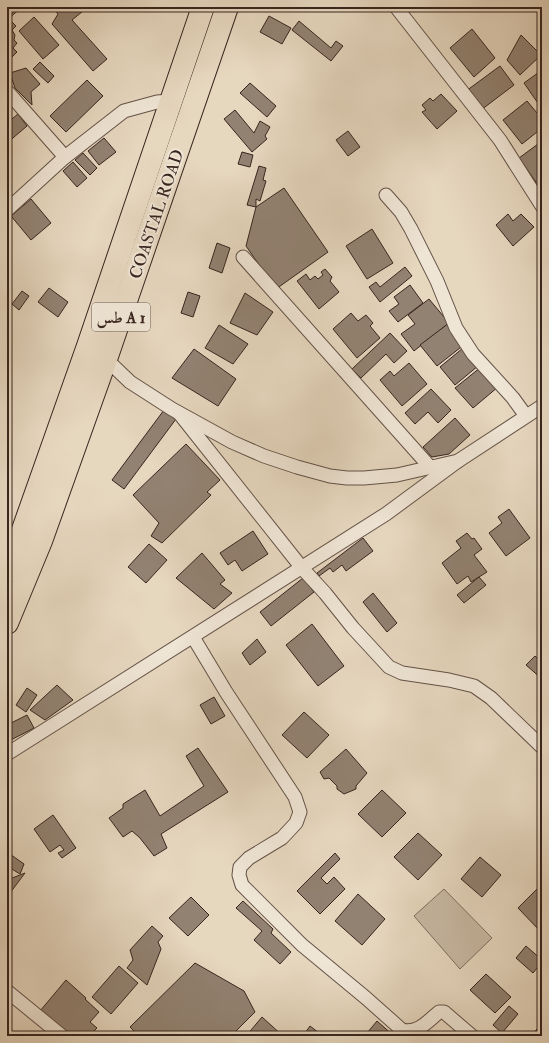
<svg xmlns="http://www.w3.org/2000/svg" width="549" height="1043" font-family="'IM FELL Double Pica',Amiri,serif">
  <rect width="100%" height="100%" fill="#e6d7bf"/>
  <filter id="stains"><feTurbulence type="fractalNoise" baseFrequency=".005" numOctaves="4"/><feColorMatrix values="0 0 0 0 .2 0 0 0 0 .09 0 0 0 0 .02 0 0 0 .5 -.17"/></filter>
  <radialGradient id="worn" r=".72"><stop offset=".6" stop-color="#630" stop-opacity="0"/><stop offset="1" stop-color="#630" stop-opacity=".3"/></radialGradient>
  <polygon fill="#c8b9a4" stroke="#806f62" points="444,889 492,938 460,969 414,916"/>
  <g fill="#928272" stroke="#38251f">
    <polygon points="7,7 22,7 7,20"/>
    <polygon points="54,7 88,7 72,20 107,59 93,71 52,24 58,14 53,8"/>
    <polygon points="269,16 291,28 282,44 260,32"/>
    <polygon points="34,17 59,45 43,59 19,31"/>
    <polygon points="9,19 16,26 12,30 15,35 14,40 17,43 13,48 17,52 7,62 7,21"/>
    <polygon points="299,21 331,48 336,41 343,46 331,61 292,30"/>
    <polygon points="472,29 495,58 474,77 450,48"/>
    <polygon points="521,35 541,55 520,75 507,60"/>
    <polygon points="40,62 54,76 48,83 33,69"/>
    <polygon points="500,66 514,85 481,110 466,91"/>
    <polygon points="26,68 40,84 31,92 32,105 15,88 10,73"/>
    <polygon points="542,70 542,109 524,83"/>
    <polygon points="87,80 103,96 66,132 50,116"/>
    <polygon points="250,83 276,106 267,117 240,93"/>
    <polygon points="441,94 457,111 437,129 422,112 426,110 422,105 430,98 433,101"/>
    <polygon points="527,101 542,119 542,128 522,144 503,120"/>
    <polygon points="235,110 254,133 260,121 270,127 265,136 267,139 252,152 224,119"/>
    <polygon points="18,114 27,126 7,143 7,123"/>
    <polygon points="348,131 360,147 348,156 336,140"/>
    <polygon points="104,138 116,152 99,165 88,151"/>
    <polygon points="538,144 542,151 542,181 538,185 519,158"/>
    <polygon points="242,152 253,155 250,167 238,164"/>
    <polygon points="83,153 97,168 90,175 75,160"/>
    <polygon points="73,162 87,178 77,187 63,171"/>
    <polygon points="259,166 266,168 263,180 266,181 260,201 256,199 256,207 247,205"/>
    <polygon points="284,188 328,252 276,289 246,246 256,207"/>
    <polygon points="31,199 51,223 31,240 11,216"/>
    <polygon points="508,214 513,221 521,214 534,227 513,246 496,225"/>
    <polygon points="372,229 393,263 367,279 346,246"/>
    <polygon points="217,243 230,248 222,273 209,268"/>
    <polygon points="405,267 412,276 380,302 369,287 376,282 380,287"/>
    <polygon points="325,269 332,277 330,281 339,292 319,309 297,281 306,274 310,280 315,276 318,279 323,275 321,272"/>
    <polygon points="410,285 423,303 398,322 389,311 399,304 394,297"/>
    <polygon points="49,288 68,302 58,317 38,302"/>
    <polygon points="22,291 29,296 19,310 12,304"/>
    <polygon points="188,292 200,296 193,317 181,313"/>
    <polygon points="245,293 273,312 257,335 230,323"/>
    <polygon points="429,299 449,323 414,351 401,334 415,324 408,315"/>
    <polygon points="351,313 358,321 366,315 373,323 370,326 380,338 357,358 333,329"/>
    <polygon points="449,323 465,344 437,366 420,345"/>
    <polygon points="219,325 248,344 233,364 205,348"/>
    <polygon points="390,333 407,351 394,363 386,354 361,378 352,369"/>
    <polygon points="463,348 478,366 455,385 440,367"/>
    <polygon points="194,349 236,379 218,406 172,378"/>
    <polygon points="409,363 427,384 402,406 380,380 390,371 394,376"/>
    <polygon points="481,367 498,387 473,408 455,388"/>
    <polygon points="431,389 451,410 438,423 428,412 415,424 405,413"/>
    <polygon points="164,410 176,419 124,489 112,480"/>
    <polygon points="455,418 470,435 449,454 432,457 423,447"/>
    <polygon points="186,444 220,480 207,492 211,495 162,543 151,536 159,523 133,495"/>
    <polygon points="509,509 530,538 506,556 489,533 502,523 498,517"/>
    <polygon points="253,531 268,554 242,571 235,560 228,565 220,553"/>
    <polygon points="467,533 472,539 474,538 482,549 474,555 487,572 471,582 468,576 457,584 442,563 461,548 456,541"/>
    <polygon points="363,538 373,551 346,571 342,565 333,572 330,568 319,576 317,573"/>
    <polygon points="149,544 167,560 146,583 128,567"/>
    <polygon points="202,553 225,580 220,584 232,593 214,609 176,578"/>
    <polygon points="479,577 486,585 464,603 457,595"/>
    <polygon points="303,578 314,592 271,626 260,612"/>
    <polygon points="373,593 397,623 387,632 363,602"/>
    <polygon points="312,624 344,666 318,686 286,645"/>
    <polygon points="257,639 266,652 250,665 242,653"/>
    <polygon points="535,656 542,662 542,679 526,665"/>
    <polygon points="57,685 73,700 45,720 30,710"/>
    <polygon points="27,688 37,695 26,712 16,705"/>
    <polygon points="214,697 225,716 211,724 200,705"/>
    <polygon points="304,712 329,735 307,758 282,735"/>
    <polygon points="27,715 34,728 7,742 7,725"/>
    <polygon points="198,748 228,792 161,834 167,848 154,856 140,838 132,831 123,837 109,818 123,808 123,804 145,790 160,816 204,786 186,756"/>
    <polygon points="346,749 367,773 356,786 356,789 344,794 337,789 337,786 329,778 324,779 320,772"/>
    <polygon points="382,790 406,813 382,837 358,814"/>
    <polygon points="53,815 76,848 62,858 58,853 64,850 60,845 50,852 34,829"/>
    <polygon points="418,833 442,855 418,880 394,857"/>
    <polygon points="7,852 24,864 20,874 7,866"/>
    <polygon points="335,853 340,859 321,878 327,884 334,877 345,889 320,914 297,891"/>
    <polygon points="480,857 501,875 482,897 461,879"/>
    <polygon points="25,873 7,897 7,880"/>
    <polygon points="540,886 542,888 542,933 518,908"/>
    <polygon points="358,894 385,919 362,945 335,921"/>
    <polygon points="191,897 209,915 188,936 169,918"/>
    <polygon points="243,901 273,929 271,933 291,952 280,964 254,940 262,931 236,908"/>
    <polygon points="152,926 163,936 158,942 161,949 147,985 127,968 133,960 130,950"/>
    <polygon points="526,946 542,960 542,962 533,973 516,958"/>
    <polygon points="195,963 244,991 255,1012 231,1036 139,1036 130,1027"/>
    <polygon points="119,966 138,983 111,1014 92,997"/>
    <polygon points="486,974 511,997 495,1013 470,990"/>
    <polygon points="66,980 86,998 85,999 99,1012 90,1022 97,1028 89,1036 69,1036 40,1011"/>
    <polygon points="509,1006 518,1014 502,1033 493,1025"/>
    <polygon points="262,1017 283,1036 246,1036"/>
    <polygon points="377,1021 394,1036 371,1036 367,1033"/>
    <polygon points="310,1026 323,1036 303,1036"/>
    <polygon points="537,1029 542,1034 542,1036 531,1036"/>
  </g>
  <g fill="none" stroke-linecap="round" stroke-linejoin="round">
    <g stroke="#645247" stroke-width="15">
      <g id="minor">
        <polyline points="396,7 500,140 542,206"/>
        <polyline points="7,91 65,157"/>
        <polyline points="386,195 401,212 411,229 437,281 456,328 473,354 513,398 526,416"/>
        <polyline points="7,210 65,157 124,111 157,102 171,101"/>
        <polyline points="243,257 430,467"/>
        <polyline points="106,359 130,382 172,409 232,442 264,456 297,467 330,476 347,478 364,478 397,475 458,461 542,406"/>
        <polyline points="179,413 302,568 325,593 353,628 389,667 402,673 449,680 474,686 491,698 542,747"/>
        <path d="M193 637 226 692 295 797 300 812 296 823 282 838 249 858 240 867 239 875 242 885 302 945 366 998 402 1030C418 1034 428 1021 439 1012H444L472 1036"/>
        <polyline points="7,754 386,514 458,461"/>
        <polyline points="7,991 62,1036"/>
      </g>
    </g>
    <g stroke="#38251f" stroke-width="24">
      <g id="trunk">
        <polyline points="7,572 13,558 88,346 203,7"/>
        <polyline points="7,623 41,541 106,359 227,7"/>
      </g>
    </g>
    <use href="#minor" stroke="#efe5d5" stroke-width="13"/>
    <use href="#trunk" stroke="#e6d7bf" stroke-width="22"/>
  </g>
  <g text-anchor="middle" stroke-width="4" stroke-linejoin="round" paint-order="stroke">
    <rect fill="#efe5d5" stroke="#6f5f56" stroke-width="1" x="92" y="303" width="58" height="28" rx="3"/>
    <g font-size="16" font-weight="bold" fill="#38251f">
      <text x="121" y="323">طس A 1</text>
    </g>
    <g font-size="17" fill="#38251f" stroke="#efe5d5">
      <text transform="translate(156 214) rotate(-71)" y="6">COASTAL ROAD</text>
    </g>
  </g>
  <rect width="549" height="1043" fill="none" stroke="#e6d7bf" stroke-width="24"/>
  <rect x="8" y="8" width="533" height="1027" fill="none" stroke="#38251f" stroke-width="2"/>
  <rect x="12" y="12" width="525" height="1019" fill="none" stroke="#38251f"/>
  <rect width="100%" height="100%" filter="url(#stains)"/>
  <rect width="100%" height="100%" fill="url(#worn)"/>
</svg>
